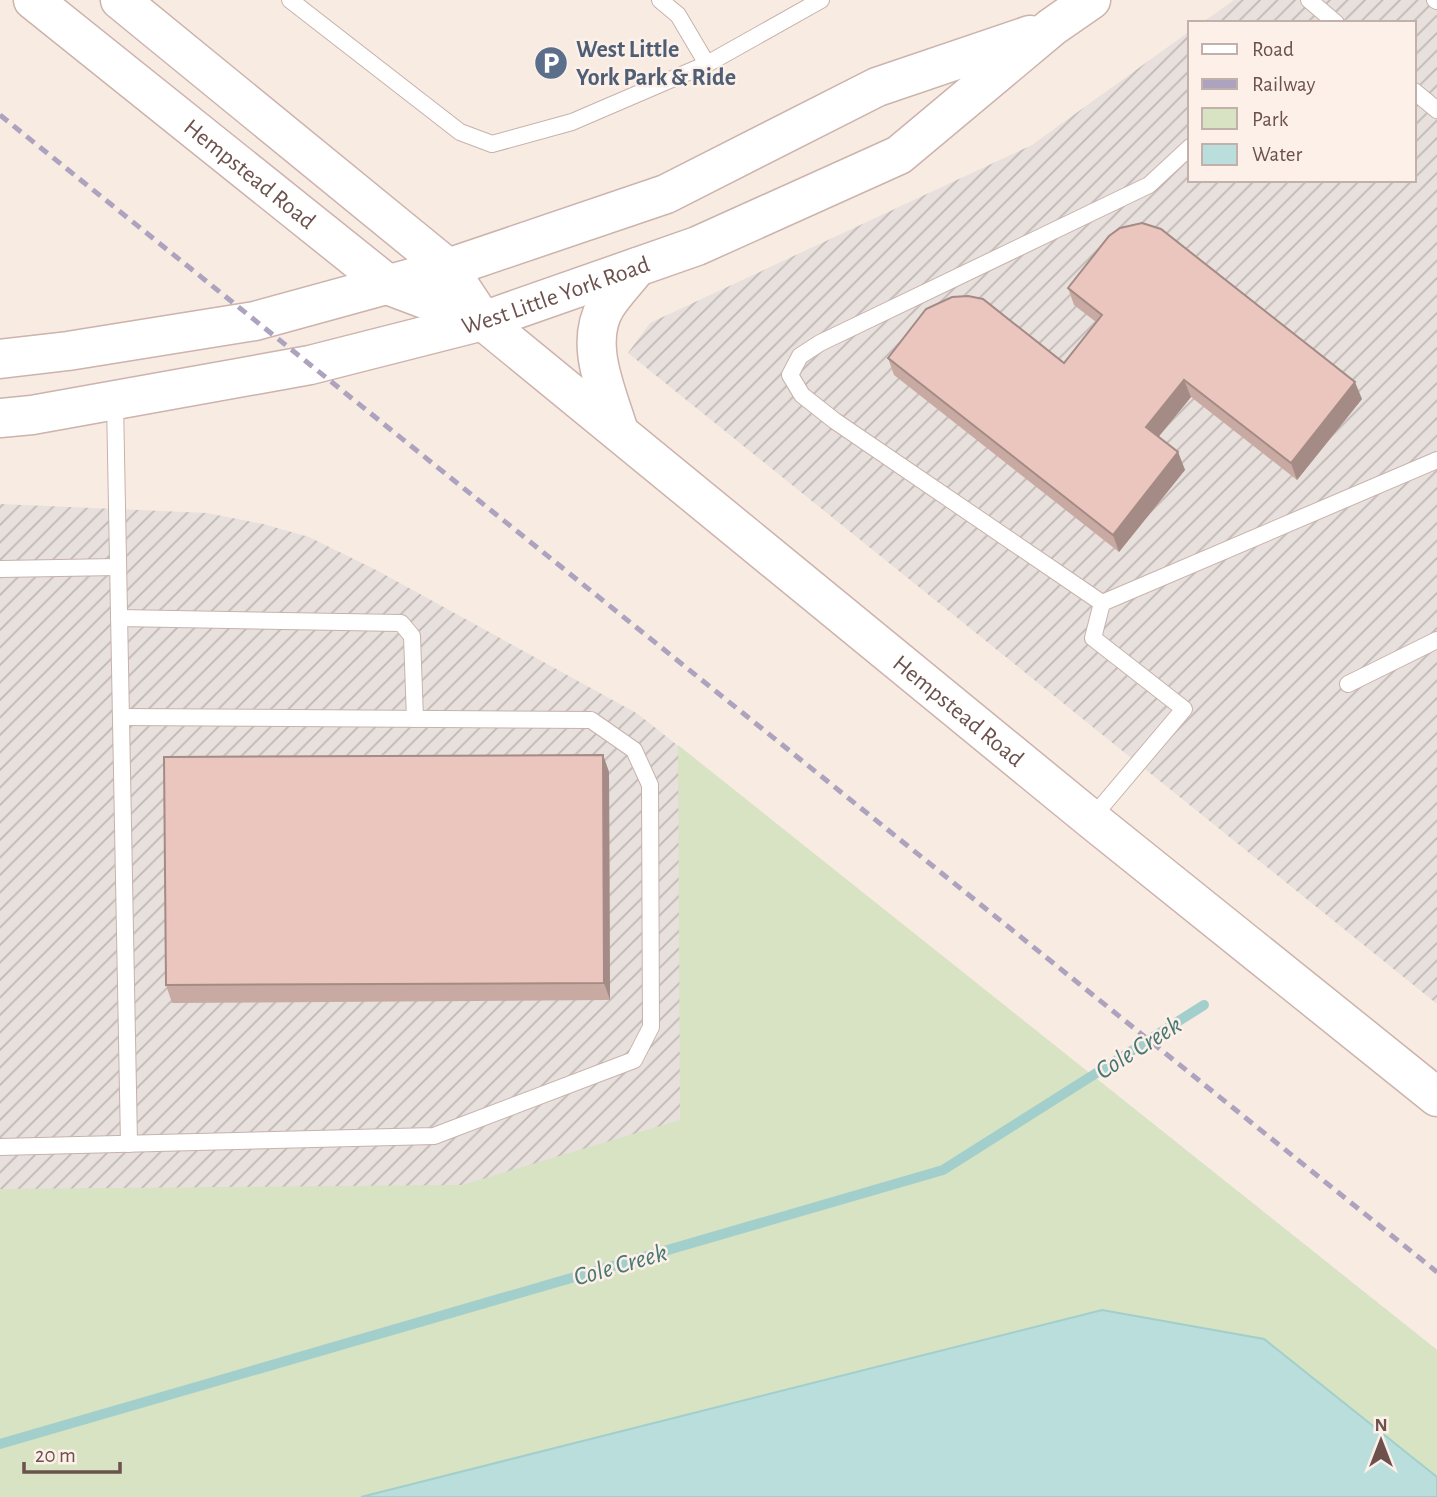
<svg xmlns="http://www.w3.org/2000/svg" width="1437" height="1497" font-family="'Alegreya Sans',sans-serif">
  <defs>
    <pattern id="industrial-furrows" width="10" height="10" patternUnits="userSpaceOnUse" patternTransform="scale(1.75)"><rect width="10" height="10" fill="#e8e0dd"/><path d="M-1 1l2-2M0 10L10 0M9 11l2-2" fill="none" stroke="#c0b8b5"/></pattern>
  </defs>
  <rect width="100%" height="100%" fill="#f8ebe2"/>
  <g fill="url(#industrial-furrows)">
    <polygon points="1234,0 1437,0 1437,1004 628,353 650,323 1032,145 1190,31 1190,180 1414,180 1414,23 1202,23"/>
    <polygon points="0,504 207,513 263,524 309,537 378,571 638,714 1437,1350 1437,1497 0,1497"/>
  </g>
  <polygon fill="#d7e3c3" points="678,745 1437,1350 1437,1497 0,1497 0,1189 462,1185 680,1120"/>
  <polygon fill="#badedc" stroke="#a2cfcc" stroke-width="2" points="1102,1310 1264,1339 1437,1477 1437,1497 361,1497"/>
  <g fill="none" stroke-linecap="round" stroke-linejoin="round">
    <polyline stroke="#a2cfcc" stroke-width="10" points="0,1444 943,1170 1204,1005"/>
    <g stroke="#c7b2ab" stroke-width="18">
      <g id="lane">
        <polyline points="290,0 460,132 492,144 572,122 707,64 821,0"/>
        <polyline points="660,0 678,15 707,64"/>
        <polyline points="1309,0 1336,23"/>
        <polyline points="1435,0 1437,1"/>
        <polyline points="1414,91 1437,110"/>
        <polyline points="115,401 129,1144"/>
        <polyline points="0,569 118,567"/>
        <polyline points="1102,603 835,421 802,395 790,375 800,356 820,343 1149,185 1190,147"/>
        <polyline points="119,618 401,623 412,636 415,719"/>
        <polyline points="1348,684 1437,640"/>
        <polyline points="1091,819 1184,709 1093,638 1102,603 1437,460"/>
        <polyline points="0,1147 434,1136 634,1060 651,1027 650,785 634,750 591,720 121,717"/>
      </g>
    </g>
    <g stroke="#ccb3ac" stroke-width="41">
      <g id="secondary">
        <path id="s1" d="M33 0 390 286 483 321"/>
        <path id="s2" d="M120 0 448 268 483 321 1091 819 1437 1097"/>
        <polyline points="0,359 68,351 255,321 448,268 666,194 877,87 1030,35"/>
        <path id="s3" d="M0 418 32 415 310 365 483 321 697 246 899 155 1052 27 1091 0"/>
        <path d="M619 432C608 394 583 344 606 306 615 292 627 280 637 267"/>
      </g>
    </g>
    <use href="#lane" stroke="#fff" stroke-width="16"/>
    <use href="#secondary" stroke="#fff" stroke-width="38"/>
    <polyline stroke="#ada3bf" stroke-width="5" stroke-dasharray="10 7" stroke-linecap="butt" points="0,115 1437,1272"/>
  </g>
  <g fill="#c9aaa3">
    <polygon points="1068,288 1362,399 1297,480 1191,397 1158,437 1178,452 1185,470 1119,552 894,375 888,358 1064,363 1096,322 1074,305"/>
    <polygon points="603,755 609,772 610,1000 172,1003 166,985"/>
  </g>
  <g fill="#a48b85">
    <polygon points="1184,380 1191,397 1152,445 1146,427"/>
    <polygon points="1355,382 1362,399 1297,480 1291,463"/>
    <polygon points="1178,452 1185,470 1119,552 1113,535"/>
    <polygon points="603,755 609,772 610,1000 604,983"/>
  </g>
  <g fill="#eac6be" stroke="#a48b85" stroke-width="2">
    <polygon points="1142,223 1161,229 1355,382 1291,463 1184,380 1146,427 1178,452 1113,535 888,358 926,309 952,297 968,296 983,299 1064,363 1102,315 1068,288 1109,236 1120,228"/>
    <polygon points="603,755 604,983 166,985 164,757"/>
  </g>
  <defs>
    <g id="parking-disc" transform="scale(1.75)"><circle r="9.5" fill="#5c6f8a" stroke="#fcf0e8"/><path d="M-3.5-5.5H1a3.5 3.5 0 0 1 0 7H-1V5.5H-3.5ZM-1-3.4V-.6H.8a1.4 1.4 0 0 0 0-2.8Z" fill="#fff"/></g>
  </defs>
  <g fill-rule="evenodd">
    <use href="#parking-disc" x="551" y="63"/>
  </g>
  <g text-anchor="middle" stroke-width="5" stroke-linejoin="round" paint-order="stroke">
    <g font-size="24" font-weight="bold" fill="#4e5e75" stroke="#fcf0e8" text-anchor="start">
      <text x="576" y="57">West Little<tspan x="576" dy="28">York Park &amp; Ride</tspan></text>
    </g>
    <g font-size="24" fill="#6c514c" stroke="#fcf0e8">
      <text dy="8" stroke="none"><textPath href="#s1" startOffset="278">Hempstead Road</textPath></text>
      <text dy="8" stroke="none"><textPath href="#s3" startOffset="570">West Little York Road</textPath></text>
      <text dy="8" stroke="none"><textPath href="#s2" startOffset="1102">Hempstead Road</textPath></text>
    </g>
    <g font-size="26" font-style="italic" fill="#477774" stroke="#fcf0e8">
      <text transform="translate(1138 1047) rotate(-32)" y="9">Cole Creek</text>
      <text transform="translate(620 1264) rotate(-16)" y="9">Cole Creek</text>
    </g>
  </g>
  <rect x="1188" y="21" width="228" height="161" fill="#fcf0e8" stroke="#c2b0aa" stroke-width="2"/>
  <rect x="1202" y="44" width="35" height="10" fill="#ffffff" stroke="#c2b0aa" stroke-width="2"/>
  <text x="1252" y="56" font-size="21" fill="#6c514c">Road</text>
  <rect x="1202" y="79" width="35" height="10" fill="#ada3bf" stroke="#c2b0aa" stroke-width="2"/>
  <text x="1252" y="91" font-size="21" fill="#6c514c">Railway</text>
  <rect x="1202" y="108" width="35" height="21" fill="#d7e3c3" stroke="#c2b0aa" stroke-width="2"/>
  <text x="1252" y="126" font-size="21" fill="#6c514c">Park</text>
  <rect x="1202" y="144" width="35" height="21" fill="#badedc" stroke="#c2b0aa" stroke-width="2"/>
  <text x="1252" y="161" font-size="21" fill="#6c514c">Water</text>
  <g transform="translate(1381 1441)" stroke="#fcf0e8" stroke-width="5" paint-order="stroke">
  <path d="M0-5L12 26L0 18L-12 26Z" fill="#6c514c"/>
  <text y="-10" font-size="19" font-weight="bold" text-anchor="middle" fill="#6c514c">N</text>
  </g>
  <path d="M24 1462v10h96v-10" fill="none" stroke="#6c514c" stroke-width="3.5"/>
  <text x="35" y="1462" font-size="21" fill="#6c514c" stroke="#fcf0e8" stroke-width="5" paint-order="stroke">20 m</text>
</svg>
